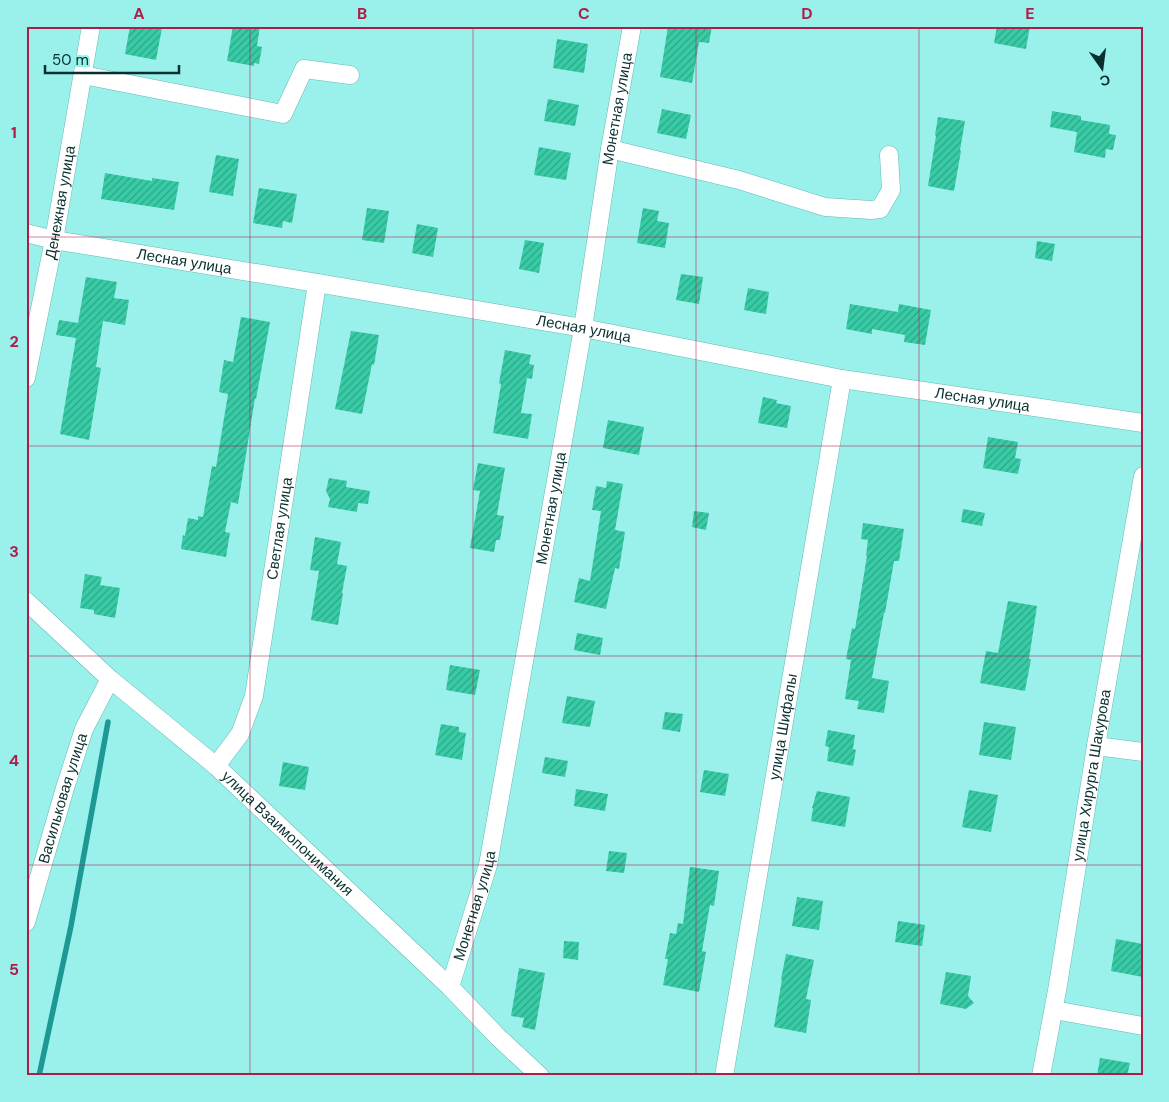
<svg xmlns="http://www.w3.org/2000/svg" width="1169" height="1102" font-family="'DM Sans',sans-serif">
  <defs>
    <pattern id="building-hatch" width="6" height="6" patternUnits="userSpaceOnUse" patternTransform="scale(1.25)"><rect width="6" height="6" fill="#38cba5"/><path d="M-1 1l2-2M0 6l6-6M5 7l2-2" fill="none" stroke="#2da587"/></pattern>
  </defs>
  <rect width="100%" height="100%" fill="#9af1ec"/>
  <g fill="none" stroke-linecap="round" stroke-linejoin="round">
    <polyline stroke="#1e9894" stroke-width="5.5" points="39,1076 71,926 108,722"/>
  </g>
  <g fill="url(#building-hatch)">
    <polygon points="130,26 151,26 162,28 156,60 125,54"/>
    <polygon points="233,26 260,26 257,46 262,47 259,64 254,63 254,66 227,61"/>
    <polygon points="668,26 712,26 709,43 699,42 692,83 660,77"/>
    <polygon points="997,26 1030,26 1026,49 994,43"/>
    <polygon points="557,39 588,44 584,73 553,68"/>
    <polygon points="548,99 579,105 575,126 544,121"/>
    <polygon points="662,109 691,115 686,139 657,133"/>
    <polygon points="1052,111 1081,116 1081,120 1110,125 1109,134 1116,135 1113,150 1106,149 1105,158 1074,152 1077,132 1050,127"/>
    <polygon points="938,117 965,121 960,150 961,151 954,191 928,186 936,136 935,135"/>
    <polygon points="539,147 571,153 566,180 534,175"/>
    <polygon points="216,155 239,159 233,196 209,192"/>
    <polygon points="105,173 152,181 152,178 179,182 174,210 101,199"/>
    <polygon points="259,188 297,194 292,223 283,221 282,228 253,223"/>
    <polygon points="367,208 389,211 384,243 362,240"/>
    <polygon points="643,208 659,211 657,221 669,223 665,248 637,243"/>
    <polygon points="417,224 438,228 433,257 412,253"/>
    <polygon points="525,240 544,243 539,273 519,269"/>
    <polygon points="1037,241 1055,244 1052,261 1035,258"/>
    <polygon points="681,274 703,277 699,304 676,300"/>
    <polygon points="86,277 117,282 114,298 129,300 125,325 103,321 96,367 101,368 89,440 60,434 76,338 56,335 59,320 78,323"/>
    <polygon points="748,288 769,292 766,314 744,310"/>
    <polygon points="850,304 898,312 899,304 931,310 925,345 904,342 905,335 872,329 872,334 846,329"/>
    <polygon points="241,317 270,322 256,399 255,398 238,504 231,502 225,532 230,533 226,557 181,549 183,535 185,536 188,518 198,520 198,516 203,517 212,466 216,467 228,394 219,392 224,360 233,362"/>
    <polygon points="351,331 379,335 374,365 372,364 362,414 335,409"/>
    <polygon points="505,350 531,355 529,364 534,365 532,379 527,378 521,413 532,414 528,439 493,433 501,384 499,383"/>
    <polygon points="763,397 777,400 776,403 791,406 787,428 758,423"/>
    <polygon points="608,420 644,427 639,455 603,448"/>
    <polygon points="988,437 1018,442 1015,458 1021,459 1018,474 983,468"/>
    <polygon points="478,463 505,468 497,515 504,516 500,540 496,540 494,552 470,548 480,491 473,490"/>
    <polygon points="329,478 347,481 346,487 370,491 368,504 358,503 357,512 328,507 330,499 326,491"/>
    <polygon points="607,481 623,484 615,530 625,532 619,569 615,568 606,609 574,602 579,578 590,581 601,511 592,510 596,486 606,488"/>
    <polygon points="963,509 985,513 982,526 961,522"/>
    <polygon points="694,511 709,513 706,530 692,527"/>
    <polygon points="863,523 904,529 899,561 894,561 885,613 884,613 872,678 889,681 884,713 857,709 859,701 845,699 851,660 846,659 852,628 855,629 867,556 866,556 868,540 861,539"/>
    <polygon points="315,537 341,542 337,564 347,566 342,593 343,593 338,625 311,620 319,571 310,570"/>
    <polygon points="85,574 102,577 100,585 120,588 115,618 94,614 94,610 80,608"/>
    <polygon points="1008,601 1037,606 1029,659 1031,659 1025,691 980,683 986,651 998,653"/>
    <polygon points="577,633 603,638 600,655 574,650"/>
    <polygon points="450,665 480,670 475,695 446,690"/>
    <polygon points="567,696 595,701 590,727 562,723"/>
    <polygon points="665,712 683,714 680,732 662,729"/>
    <polygon points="984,722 1016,727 1011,760 979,755"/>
    <polygon points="441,724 459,727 459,732 466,733 462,760 435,755"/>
    <polygon points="828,730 855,735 853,749 856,750 853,766 827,761 829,747 825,746"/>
    <polygon points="545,757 568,761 565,777 542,773"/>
    <polygon points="283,762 309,767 305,790 279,786"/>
    <polygon points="704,770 729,774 725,796 700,792"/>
    <polygon points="576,789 608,794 605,811 574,806"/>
    <polygon points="969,790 998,795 991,832 962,827"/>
    <polygon points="817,791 850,797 845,827 811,821 813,808 812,808"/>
    <polygon points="609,851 627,853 624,873 606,871"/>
    <polygon points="690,867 719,871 714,906 710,905 702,951 706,952 699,992 663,985 668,959 665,959 670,933 676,934 678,923 683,924"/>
    <polygon points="797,897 823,901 819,930 792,926"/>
    <polygon points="898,921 925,925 922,946 895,942"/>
    <polygon points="1116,939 1143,944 1143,977 1111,971"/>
    <polygon points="564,941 579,942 578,960 563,958"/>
    <polygon points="786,954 814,960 806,999 811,1000 806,1033 774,1027 782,979 781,979"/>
    <polygon points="519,968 545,973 535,1030 522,1027 524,1018 511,1016"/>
    <polygon points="946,972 971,976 968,996 974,1003 966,1009 940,1004"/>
    <polygon points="1100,1058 1130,1063 1127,1076 1097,1076"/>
  </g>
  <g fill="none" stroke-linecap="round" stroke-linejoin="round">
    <g stroke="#62b9b5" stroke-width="19">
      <g id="minor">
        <polyline points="83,75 283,114 304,69 350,75"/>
        <polyline points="610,149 739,180 825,207 871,210 880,209 891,190 889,155"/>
        <path id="s1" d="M26 233 54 240 317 283 583 328 842 379 1143 423"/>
        <path id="s2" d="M26 378 54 240 91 26"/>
        <path id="s3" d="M26 601 110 679 216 766 450 987 498 1037 540 1076"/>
        <polyline points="1096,746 1143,752"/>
        <path id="s4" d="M216 766 240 734 254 696 317 283"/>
        <path id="s5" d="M26 922 65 788 84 729 110 679"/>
        <path id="s6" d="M450 987 488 865 583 328 610 149 632 26"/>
        <polyline points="1054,1010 1143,1026"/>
        <path id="s7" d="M724 1076 842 379"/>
        <path id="s8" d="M1041 1076 1058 985 1096 746 1143 476"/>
      </g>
    </g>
    <use href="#minor" stroke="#fff" stroke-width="18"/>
  </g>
  <path fill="none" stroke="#af1c47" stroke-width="1" stroke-opacity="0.55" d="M250 26V1076M473 26V1076M696 26V1076M919 26V1076M26 237H1143M26 446H1143M26 656H1143M26 865H1143"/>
  <g text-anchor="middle" stroke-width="4" stroke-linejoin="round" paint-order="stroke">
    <g font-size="15" fill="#09302f" stroke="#9af1ec">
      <text dy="5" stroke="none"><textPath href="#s6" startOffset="895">Монетная улица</textPath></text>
      <text dy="5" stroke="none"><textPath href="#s2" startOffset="179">Денежная улица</textPath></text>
      <text dy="5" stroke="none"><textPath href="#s1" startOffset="161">Лесная улица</textPath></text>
      <text dy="5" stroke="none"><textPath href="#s1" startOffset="566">Лесная улица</textPath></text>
      <text dy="5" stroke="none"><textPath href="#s1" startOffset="971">Лесная улица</textPath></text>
      <text dy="5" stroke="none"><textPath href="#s6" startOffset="490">Монетная улица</textPath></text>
      <text dy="5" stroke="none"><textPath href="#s4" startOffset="250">Светлая улица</textPath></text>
      <text dy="5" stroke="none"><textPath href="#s7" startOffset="354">улица Шифалы</textPath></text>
      <text dy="5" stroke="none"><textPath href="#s8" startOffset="305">улица Хирурга Шакурова</textPath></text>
      <text dy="5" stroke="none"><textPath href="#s5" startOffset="129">Васильковая улица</textPath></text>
      <text dy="5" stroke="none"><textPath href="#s3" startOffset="350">улица Взаимопонимания</textPath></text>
      <text dy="5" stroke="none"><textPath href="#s6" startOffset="85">Монетная улица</textPath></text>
    </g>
  </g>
  <rect width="1169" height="1102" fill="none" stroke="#9af1ec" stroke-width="55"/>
  <g transform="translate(1102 68) rotate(166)" stroke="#9af1ec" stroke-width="4" paint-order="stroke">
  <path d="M0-4L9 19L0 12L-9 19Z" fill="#09302f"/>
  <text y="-8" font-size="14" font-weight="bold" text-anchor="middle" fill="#09302f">С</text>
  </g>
  <path d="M45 65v8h134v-8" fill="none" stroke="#09302f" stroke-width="2.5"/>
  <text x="52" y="65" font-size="15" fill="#09302f" stroke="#9af1ec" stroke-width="4" paint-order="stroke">50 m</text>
  <rect x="28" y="28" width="1114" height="1046" fill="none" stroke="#af1c47" stroke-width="2"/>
  <g font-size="16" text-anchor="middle" font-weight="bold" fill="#af1c47">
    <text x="139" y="19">A</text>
    <text x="362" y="19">B</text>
    <text x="584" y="19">C</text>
    <text x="807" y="19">D</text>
    <text x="1030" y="19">E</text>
    <text x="14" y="138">1</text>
    <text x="14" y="347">2</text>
    <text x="14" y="557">3</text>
    <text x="14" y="766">4</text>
    <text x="14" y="975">5</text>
  </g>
</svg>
